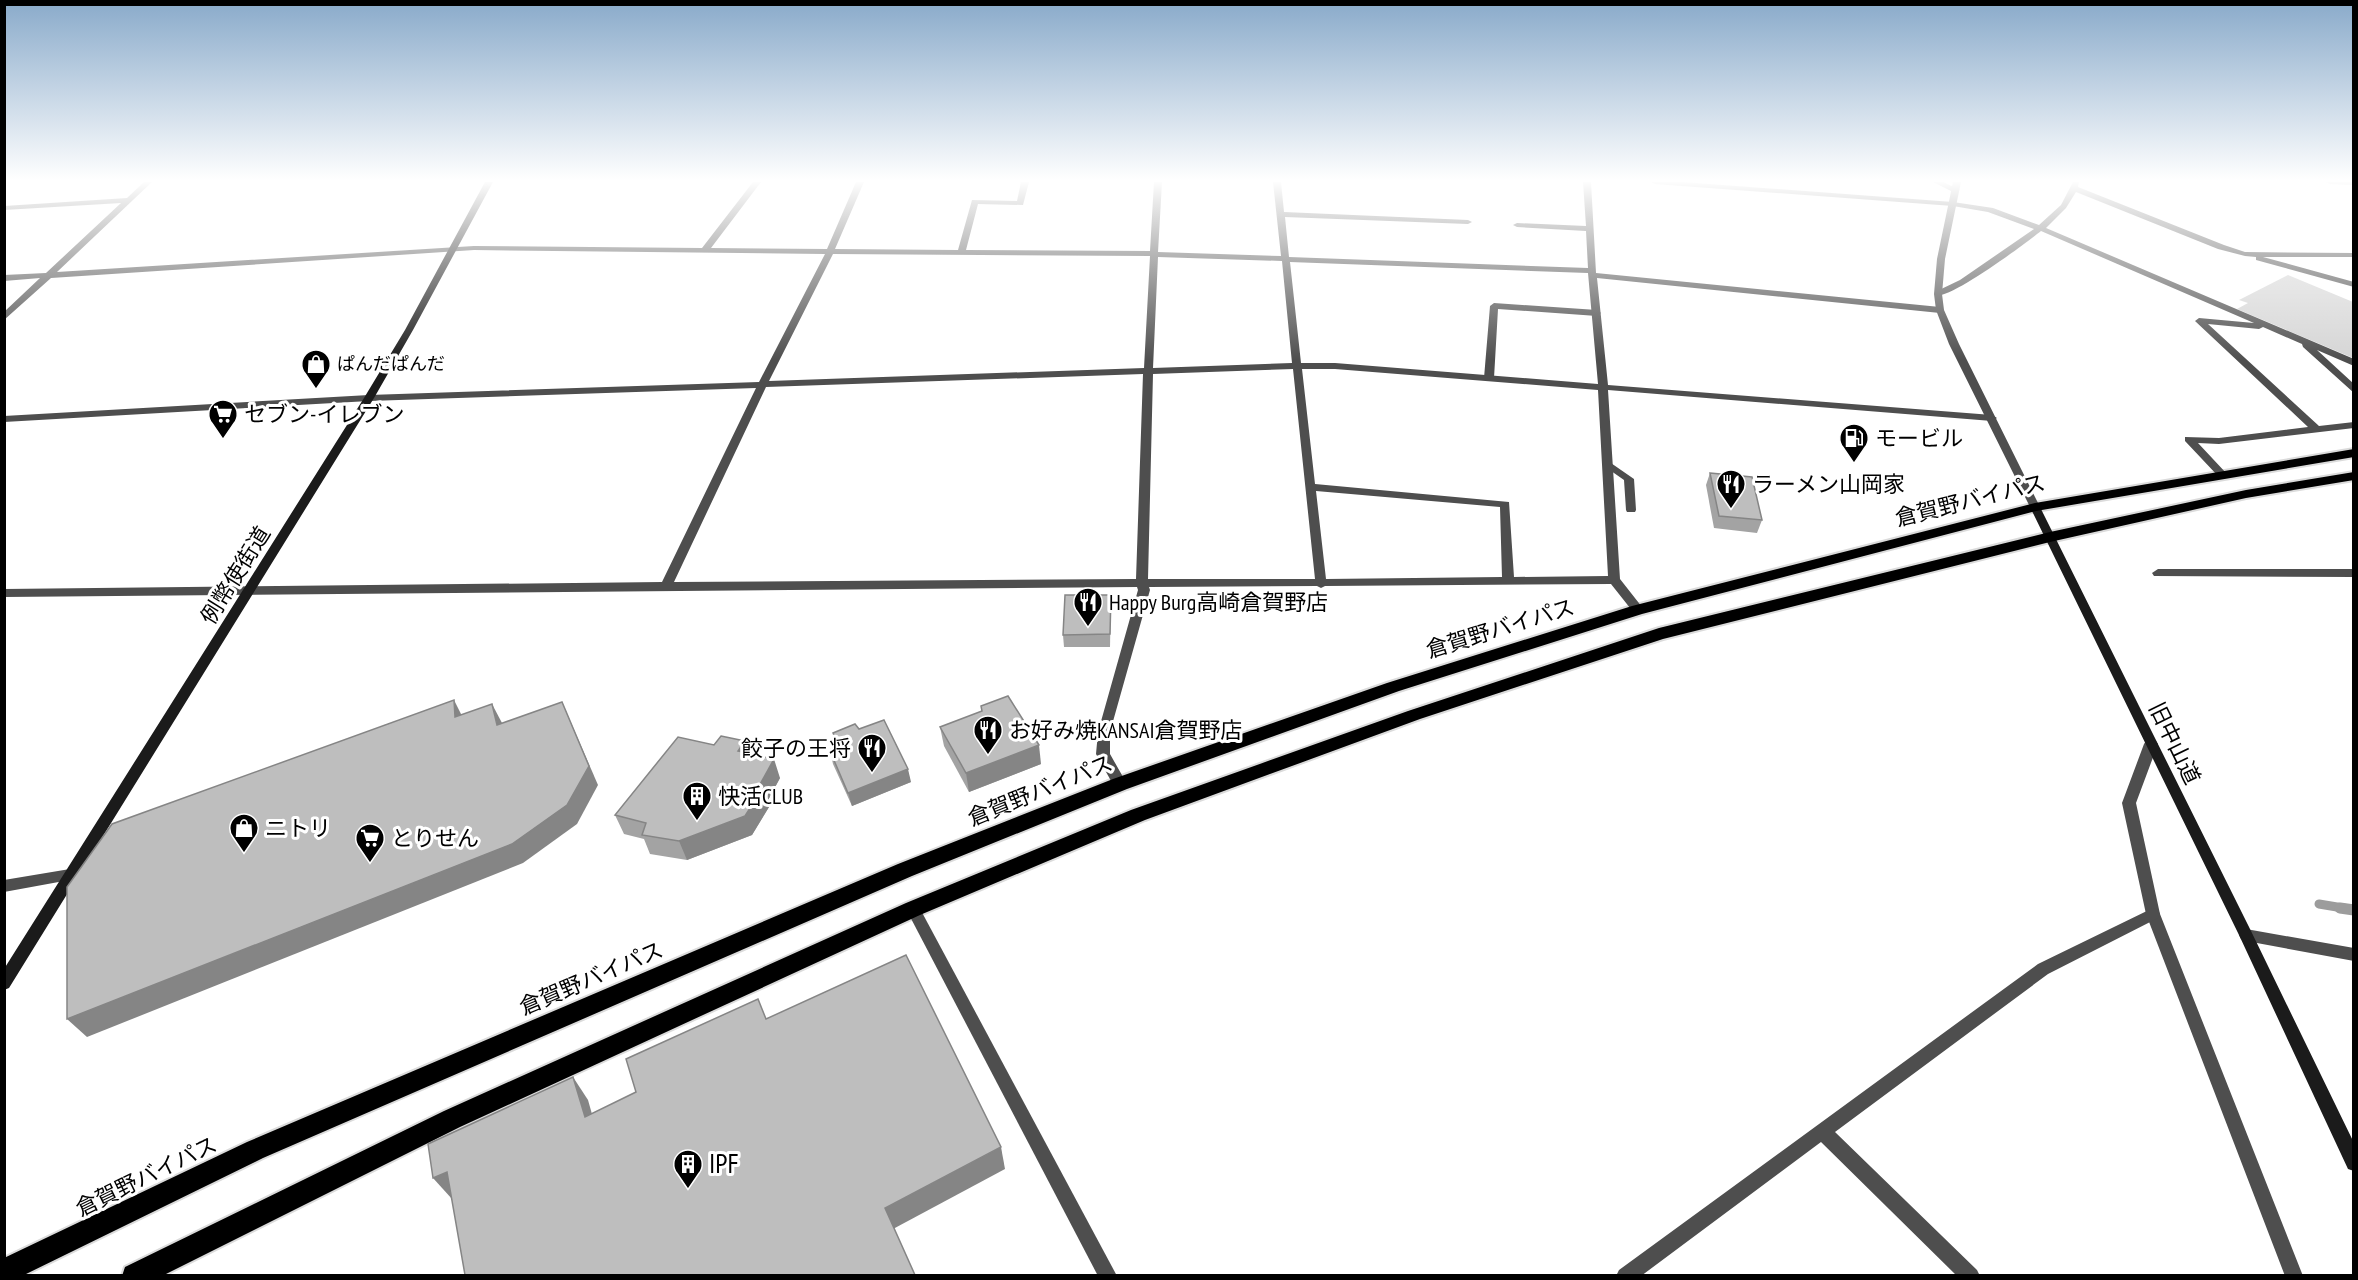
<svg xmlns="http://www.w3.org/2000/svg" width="2358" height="1280" font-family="'PT Sans Narrow','Noto Sans JP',sans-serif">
  <rect width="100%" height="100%" fill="#fff"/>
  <polygon fill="#d5d5d5" points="2288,275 2353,302 2353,358 2237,309 2248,303 2239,300"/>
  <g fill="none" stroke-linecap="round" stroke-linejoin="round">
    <polyline stroke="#9c9c9c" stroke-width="9" points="2319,904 2349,909"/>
    <polyline stroke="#9c9c9c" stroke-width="11" points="2340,908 2354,910"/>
    <g stroke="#dbdbdb" stroke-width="4">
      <g id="trunk">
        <polygon points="2354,449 2354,457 2036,511 1642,614 1399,691 1127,789 912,876 263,1158 22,1276 4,1276 4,1258 247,1142 898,864 1113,779 1387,683 1632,606 2035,503"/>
        <polygon points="2354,472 2354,480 2246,498 2050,542 1663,639 1420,719 1145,820 920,915 460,1127 162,1276 122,1276 125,1267 444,1111 906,903 1131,810 1408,711 1659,628 2050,532 2246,490"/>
      </g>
    </g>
    <g fill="#4e4e4e" fill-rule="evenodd">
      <polygon points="1494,303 1597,310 1601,313 1597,316 1498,309 1494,378 1489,381 1484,378 1490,306"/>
      <polygon points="1608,461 1634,479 1636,510 1635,512 1627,512 1626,510 1624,480 1604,466 1603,464"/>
    </g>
    <g fill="#4e4e4e" fill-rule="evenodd">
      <path d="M144 182H152L57 272 474 246 702 248 753 182H761L711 248 827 249 856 182H864L835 249 958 250 972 200 1017 201 1021 182H1029L1023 205 978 204 966 250 1150 251 1154 182H1162L1158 252 1281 256 1273 182H1281L1284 212 1468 220 1472 222 1468 224 1285 217 1289 257 1588 268 1586 231 1517 227 1513 225 1517 223 1586 226 1583 182H1591L1596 273 1940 307 1944 310 1940 313 1597 278 1608 385 1992 415 1997 418 1992 421 1608 390 1620 579 1642 607 1644 610 1642 613H1634L1611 584 1325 586 1321 588 1317 586 1149 587 1150 590 1110 732V754L1127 784 1125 788H1115L1096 754 1098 732 1138 590 1137 587 4 597V589L662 582 756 388 369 401 4 422V416L369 395 759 382 825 254 474 250 51 278 4 320V312L40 278 4 281V275L46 273 121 203 4 210V206L127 198ZM833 254 1150 256 1144 368 769 381ZM1158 257 1282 261 1292 363 1153 368ZM1290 262 1588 273 1598 384 1335 363H1301ZM1293 369 1315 579H1148L1153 374ZM1302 369H1335L1598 390 1608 576 1514 577 1509 502 1315 484ZM1143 374 1136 579 674 582 766 387ZM1316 491 1500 507 1502 577 1326 579Z"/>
      <path d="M1651 182H1682L1953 202 1993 208 2039 225 2061 205 2073 182H2079L2078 187 2224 245 2245 252 2354 253V257H2263L2354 282V287L2256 260V257L2245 256 2218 249 2076 192 2066 208 2046 228 2354 359V366L2317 350 2354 384V393L2303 347 2302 344 2263 327 2259 329 2208 324 2319 426 2354 422V428L2219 444 2198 443 2227 474 2222 477 2218 476 2185 441V437L2219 438 2308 427 2195 321 2199 318 2254 323 2041 231C2023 245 1954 297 1935 296V292L1960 280 2034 229 1988 212 1953 206 1655 184Z"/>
      <polygon points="1933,182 1943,182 1960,190 1953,192"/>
      <polygon points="2326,182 2354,182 2354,185 2330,184"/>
      <polygon points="2158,569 2354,569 2354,577 2154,576 2152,573"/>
      <polygon points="2151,739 2156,741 2158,744 2136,803 2160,914 2303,1276 2285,1276 2146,914 2122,803 2144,744 2146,741"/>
      <polygon points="70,869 75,871 77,875 75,879 4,892 4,880"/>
      <polygon points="2246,929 2354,948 2354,961 2246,941 2241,939 2239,935 2241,931"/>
    </g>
    <g fill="#4e4e4e" fill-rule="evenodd">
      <polygon points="1953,182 1961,182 1945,259 1942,294 1944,310 1959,344 2040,507 2039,509 2035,510 2030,507 1949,344 1936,310 1934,294 1937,259"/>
      <polygon points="913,903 918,905 1117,1276 1098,1276 906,909 908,905"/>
      <polygon points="2153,908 2158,910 2160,914 2158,918 2048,974 1835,1132 1977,1270 1980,1276 1957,1276 1821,1142 1641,1276 1616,1276 1619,1270 2038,964"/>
    </g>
    <g fill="#1b1b1b" fill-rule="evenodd">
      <polygon points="485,182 493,182 413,330 374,398 9,988 4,990 4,969 364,398 405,330"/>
      <polygon points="2035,504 2040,507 2251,931 2354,1143 2354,1171 2348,1169 2239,935 2030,507"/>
    </g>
    <use href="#trunk" fill="#000" fill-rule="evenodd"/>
  </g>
  <g fill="#a3a3a3">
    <polygon points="1710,473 1762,520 1757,533 1714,528 1706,485"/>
    <polygon points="1111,595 1110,647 1064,647 1063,635"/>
    <polygon points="940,727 1041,764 969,792 944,746"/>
    <polygon points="833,733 911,782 852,806 833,764 830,751 835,742"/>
    <polygon points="745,741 749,753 780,778 767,802 769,807 752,835 687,860 650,854 644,839 624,834 615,815"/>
  </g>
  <g fill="#858585">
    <polygon points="454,700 464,720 455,717"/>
    <polygon points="562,702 598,785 577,824 523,863 87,1037 67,1019"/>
    <polygon points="492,704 502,723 497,725"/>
    <polygon points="745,741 751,760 738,751"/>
    <polygon points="1039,745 1041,764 969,792 966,773"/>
    <polygon points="774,759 780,778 767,802 769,807 752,835 687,860 679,841 758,788"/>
    <polygon points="908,769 911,782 852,806 848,793"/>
    <polygon points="573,1077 588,1100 599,1139 585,1117"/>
    <polygon points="1001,1147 1005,1169 893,1229 885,1208"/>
    <polygon points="447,1172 452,1199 433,1178"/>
  </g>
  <g fill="#bebebe" stroke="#858585" stroke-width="1.5">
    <polygon points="1710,473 1752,477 1762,520 1719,516"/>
    <polygon points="1065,595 1111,595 1110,634 1063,635"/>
    <polygon points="1008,696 1039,745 966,773 940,727 982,711 981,706"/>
    <polygon points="454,700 455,717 492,704 497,725 562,702 589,766 567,805 512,844 67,1019 67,887 112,824"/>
    <polygon points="884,720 908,769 848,793 830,751 836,740 833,733 855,724 859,729"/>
    <polygon points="721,736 745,741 738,751 774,759 758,788 763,788 745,816 679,841 642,835 646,823 615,815 678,737 714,745"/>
    <polygon points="906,955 1001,1147 885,1208 915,1275 465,1275 447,1172 433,1178 428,1144 573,1077 585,1117 636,1092 626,1059 758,999 766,1019"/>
  </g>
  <linearGradient id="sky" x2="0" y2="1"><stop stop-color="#89aaca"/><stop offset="0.5" stop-color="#fff"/><stop offset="1" stop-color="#fff" stop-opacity="0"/></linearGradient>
  <rect width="2358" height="361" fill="url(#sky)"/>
  <defs>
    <g id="shop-pin" transform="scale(1.5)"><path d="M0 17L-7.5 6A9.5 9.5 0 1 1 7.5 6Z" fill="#000" stroke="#fff"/><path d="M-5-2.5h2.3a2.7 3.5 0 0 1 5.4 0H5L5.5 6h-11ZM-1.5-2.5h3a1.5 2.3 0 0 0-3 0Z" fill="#fff"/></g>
    <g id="supermarket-pin" transform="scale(1.5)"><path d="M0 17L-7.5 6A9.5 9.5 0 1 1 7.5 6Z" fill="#000" stroke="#fff"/><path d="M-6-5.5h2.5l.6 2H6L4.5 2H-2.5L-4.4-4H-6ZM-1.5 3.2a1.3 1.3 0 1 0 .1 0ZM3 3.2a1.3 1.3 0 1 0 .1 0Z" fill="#fff"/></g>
    <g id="fuel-pin" transform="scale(1.5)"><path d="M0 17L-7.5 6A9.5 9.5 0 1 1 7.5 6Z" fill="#000" stroke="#fff"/><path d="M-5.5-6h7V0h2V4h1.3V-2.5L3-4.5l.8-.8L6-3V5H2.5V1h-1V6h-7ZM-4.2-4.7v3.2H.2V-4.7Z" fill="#fff"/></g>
    <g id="restaurant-pin" transform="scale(1.5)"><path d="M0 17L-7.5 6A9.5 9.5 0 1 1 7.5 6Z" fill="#000" stroke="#fff"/><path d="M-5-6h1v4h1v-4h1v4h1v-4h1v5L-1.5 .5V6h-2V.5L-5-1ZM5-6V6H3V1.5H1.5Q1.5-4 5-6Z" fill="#fff"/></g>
    <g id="building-pin" transform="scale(1.5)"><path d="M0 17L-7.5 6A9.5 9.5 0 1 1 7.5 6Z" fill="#000" stroke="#fff"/><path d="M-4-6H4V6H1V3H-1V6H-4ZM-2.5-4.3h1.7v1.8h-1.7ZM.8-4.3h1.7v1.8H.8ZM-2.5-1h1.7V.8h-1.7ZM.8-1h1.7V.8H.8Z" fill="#fff"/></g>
  </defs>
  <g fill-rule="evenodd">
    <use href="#shop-pin" x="316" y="364"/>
    <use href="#supermarket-pin" x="223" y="414"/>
    <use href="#fuel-pin" x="1854" y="438"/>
    <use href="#restaurant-pin" x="1731" y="484"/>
    <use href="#restaurant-pin" x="1088" y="602"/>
    <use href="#restaurant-pin" x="988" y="730"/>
    <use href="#restaurant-pin" x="872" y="748"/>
    <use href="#building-pin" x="697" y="796"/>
    <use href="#shop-pin" x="244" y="828"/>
    <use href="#supermarket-pin" x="370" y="838"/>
    <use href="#building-pin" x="688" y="1164"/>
  </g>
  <g text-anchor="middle" stroke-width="6" stroke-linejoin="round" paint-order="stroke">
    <g font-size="18" fill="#000" stroke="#fff" text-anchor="start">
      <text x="337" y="370">ぱんだぱんだ</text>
    </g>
    <g font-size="22" fill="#000" stroke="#fff" text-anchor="start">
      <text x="244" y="422">セブン-イレブン</text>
      <text x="1875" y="446">モービル</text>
      <text x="1752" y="492">ラーメン山岡家</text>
      <text x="1109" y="610">Happy Burg高崎倉賀野店</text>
      <text x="1009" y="738">お好み焼KANSAI倉賀野店</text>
      <text x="851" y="756" text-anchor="end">餃子の王将</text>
      <text x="718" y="804">快活CLUB</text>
      <text x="265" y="836">ニトリ</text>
      <text x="391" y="846">とりせん</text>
    </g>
    <g font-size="22" fill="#000" stroke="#fff">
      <text transform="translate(1970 500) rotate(-14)" y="8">倉賀野バイパス</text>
      <text transform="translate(235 575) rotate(-58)" y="8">例幣使街道</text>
      <text transform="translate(1500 628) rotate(-17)" y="8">倉賀野バイパス</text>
      <text transform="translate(2175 743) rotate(64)" y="8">旧中山道</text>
      <text transform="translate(1040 790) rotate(-22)" y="8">倉賀野バイパス</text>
      <text transform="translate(591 978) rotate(-23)" y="8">倉賀野バイパス</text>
      <text transform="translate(146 1176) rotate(-26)" y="8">倉賀野バイパス</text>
    </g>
    <g font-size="27" fill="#000" stroke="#fff" text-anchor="start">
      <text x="709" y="1173">IPF</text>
    </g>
  </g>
  <rect width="2358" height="1280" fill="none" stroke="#000000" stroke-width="12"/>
</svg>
